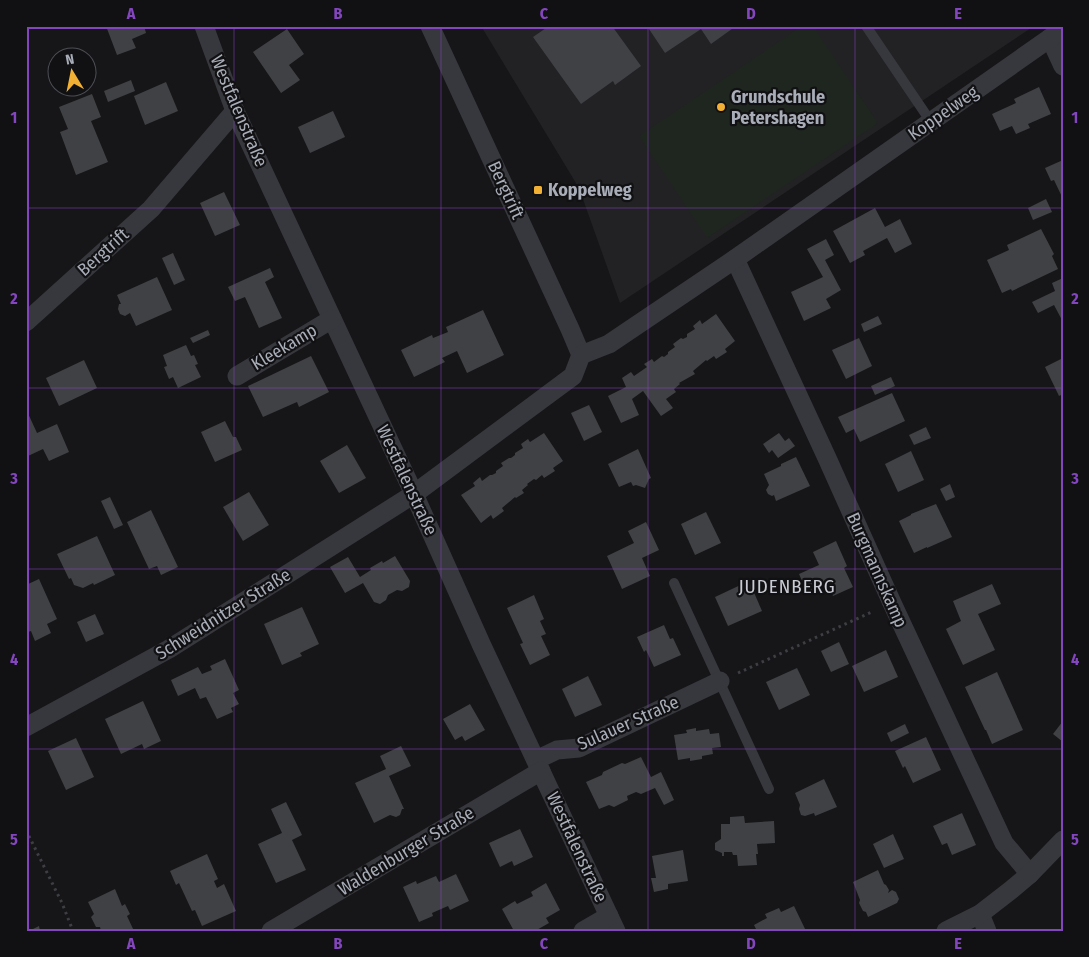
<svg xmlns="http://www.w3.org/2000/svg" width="1089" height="957" font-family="'Fira Sans Condensed',sans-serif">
  <rect width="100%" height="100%" fill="#161618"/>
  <polygon fill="#222225" points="481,26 1034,26 620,303 579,188"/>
  <polygon fill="#1e261f" points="802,26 813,26 878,123 707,238 639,136"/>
  <g fill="#404145">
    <polygon points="106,26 144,26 146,33 132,39 136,48 117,55"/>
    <polygon points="549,26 612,26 641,66 615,85 613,81 581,104 533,37"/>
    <polygon points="647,26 736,26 711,44 701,29 665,53"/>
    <polygon points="287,29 304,54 289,65 300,80 281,93 253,52"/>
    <polygon points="131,80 135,91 108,102 104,91"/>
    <polygon points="166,82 178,111 145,125 134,96"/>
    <polygon points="1039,87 1051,114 1028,124 1030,128 1016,134 1012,126 1000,131 992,114 1016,103 1014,99"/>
    <polygon points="92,94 101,117 91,121 108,162 76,175 60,132 68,129 59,107"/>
    <polygon points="333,111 345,137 310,153 298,127"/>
    <polygon points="1063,160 1063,199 1054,180 1051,181 1045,168"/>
    <polygon points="224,192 240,225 215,236 200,203"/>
    <polygon points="1046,199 1052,212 1033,220 1028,208"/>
    <polygon points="875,208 885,227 900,219 912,244 895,253 887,238 863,251 865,255 850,263 833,231"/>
    <polygon points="1041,229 1054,254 1052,256 1058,269 1012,291 1011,289 1002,293 987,260 1009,250 1007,245"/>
    <polygon points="826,239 834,255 825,260 841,290 826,299 831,308 804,321 791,292 823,277 807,249"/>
    <polygon points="173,253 185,280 174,285 162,258"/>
    <polygon points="270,268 274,277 265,282 282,318 259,328 245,297 235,301 228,287"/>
    <polygon points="157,277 172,310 136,326 130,313 125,316 120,314 118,309 119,304 121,304 117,295"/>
    <polygon points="1063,278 1063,322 1054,305 1038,313 1032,302 1055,291 1052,283"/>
    <polygon points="483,310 504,355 467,373 457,351 442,358 445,362 414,377 401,350 432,335 433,338 448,332 446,327"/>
    <polygon points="716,314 735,341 725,349 727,352 716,359 714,356 707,361 706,360 693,371 695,374 679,383 680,384 674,389 676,392 666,399 673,408 661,416 643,391 632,399 639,415 621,423 608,396 626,387 622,378 631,372 634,376 647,367 644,364 652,359 654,362 662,356 664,357 668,354 668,352 675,347 673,344 681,338 683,339 687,337 687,334 695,329 693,326 700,320 702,324"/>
    <polygon points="878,316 882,324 864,332 861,324"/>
    <polygon points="208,330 210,335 193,343 190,338"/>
    <polygon points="859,338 872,366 846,379 832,350"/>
    <polygon points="186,345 191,356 194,355 198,364 195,365 201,377 178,388 173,377 169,379 164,367 167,366 163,355"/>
    <polygon points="311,356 329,392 299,407 297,402 263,417 248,386"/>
    <polygon points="1063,358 1063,394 1059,396 1045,367"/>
    <polygon points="84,360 97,388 59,406 46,378"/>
    <polygon points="891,377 895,386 875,395 871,386"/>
    <polygon points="892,393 905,421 860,442 854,429 846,433 838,417"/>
    <polygon points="589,405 602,432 584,441 571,413"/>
    <polygon points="26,409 37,433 57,424 69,452 49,461 43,449 28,456 26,453"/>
    <polygon points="225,421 233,437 236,437 242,450 215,462 201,432"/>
    <polygon points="926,427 931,438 914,445 909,435"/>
    <polygon points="544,433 563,461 553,468 555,471 544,478 542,475 536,480 534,479 527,484 528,485 522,490 524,493 516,498 515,497 502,508 504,511 493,519 491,515 481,523 461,495 475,486 473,483 480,477 482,481 490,475 492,475 496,473 496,471 503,466 501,463 509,458 511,458 515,455 515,453 523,448 521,444 528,439 530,442"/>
    <polygon points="779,433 785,441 789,438 795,446 778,458 772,450 769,453 763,444"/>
    <polygon points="347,445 366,478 339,493 320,461"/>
    <polygon points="638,449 651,478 649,479 645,488 636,485 633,486 631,482 619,487 608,464"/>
    <polygon points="911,451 924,480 898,492 885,464"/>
    <polygon points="796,457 810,486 776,501 774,495 772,496 768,494 766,490 769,485 764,474 781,466 781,464"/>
    <polygon points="950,484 955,497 946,501 940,489"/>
    <polygon points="249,492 269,525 243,541 223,507"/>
    <polygon points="110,497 123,525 114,529 101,501"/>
    <polygon points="936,504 952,537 927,548 927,547 914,553 899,521 911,515 911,514"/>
    <polygon points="151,510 178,567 161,575 157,566 149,569 127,522"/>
    <polygon points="706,512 721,543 695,555 681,524"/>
    <polygon points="646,522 659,550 642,558 650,576 622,589 607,556 634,543 628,531"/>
    <polygon points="97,536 115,575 94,585 93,583 83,588 74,585 71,578 69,579 57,554"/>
    <polygon points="836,541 847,566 844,568 853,587 833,596 827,583 807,592 799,574 819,565 813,552"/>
    <polygon points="395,556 410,581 409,587 402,591 397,590 388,595 386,600 380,604 374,602 363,583 345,593 330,567 348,557 360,577 371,570 370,568 382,561 383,563"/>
    <polygon points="39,579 57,619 47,624 51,633 35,641 31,631 28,632 26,628 26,585"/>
    <polygon points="749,581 762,611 728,626 715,597"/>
    <polygon points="992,584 1001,604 978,614 995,650 963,665 946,629 961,621 953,601"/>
    <polygon points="534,595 544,619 540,621 546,634 541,636 550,655 530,665 520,644 523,643 507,608"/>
    <polygon points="302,607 319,644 300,653 302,656 282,665 264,624"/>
    <polygon points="95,614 104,634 86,642 77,622"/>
    <polygon points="664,625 670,639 673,638 681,655 654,667 646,650 644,652 637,637"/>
    <polygon points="839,642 849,664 831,672 821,651"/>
    <polygon points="886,650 898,677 864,692 852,666"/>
    <polygon points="225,659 239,690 233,693 239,704 231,708 233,712 217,719 206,697 200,699 195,688 178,696 171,680 198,667 202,674 212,670 210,666"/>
    <polygon points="797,668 810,695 779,710 766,682"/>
    <polygon points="997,672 1023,730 992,744 986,730 985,730 965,687"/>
    <polygon points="588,676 602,705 575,717 562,689"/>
    <polygon points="143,701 161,741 144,749 142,744 121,754 105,719"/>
    <polygon points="470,704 485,730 465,741 462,736 455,740 443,719"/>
    <polygon points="1063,721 1063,742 1053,734"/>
    <polygon points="905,724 909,733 891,742 887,733"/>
    <polygon points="696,728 696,731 709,729 710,734 719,733 721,747 712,748 713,754 702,756 702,759 690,761 690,758 678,760 674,735 687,733 686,730"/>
    <polygon points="926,737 941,770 913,783 905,766 903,768 895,751"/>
    <polygon points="76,738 94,777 66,790 48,751"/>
    <polygon points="401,746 411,766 389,776 404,809 402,809 400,815 396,817 390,815 374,823 355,783 386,769 380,756"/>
    <polygon points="641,757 651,777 661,772 674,800 664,805 655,788 641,794 636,792 627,796 628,800 614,807 609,805 599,809 586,782 602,775 603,772 622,763 625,764"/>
    <polygon points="824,779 837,807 815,816 814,813 805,816 801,815 799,809 800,805 795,793"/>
    <polygon points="286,802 302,835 292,840 306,870 276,883 258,844 282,833 271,809"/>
    <polygon points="962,813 976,845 952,855 947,843 942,845 933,826"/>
    <polygon points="744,816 745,823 774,821 775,843 757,844 758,854 756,854 757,865 738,866 737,855 733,855 732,852 724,852 724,856 722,856 722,853 715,850 715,843 721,839 721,824 730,824 730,817"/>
    <polygon points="520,829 533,857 514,866 512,861 500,867 489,843"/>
    <polygon points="893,834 904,859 884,868 873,844"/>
    <polygon points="683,850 688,881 668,884 668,889 654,892 651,878 656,878 652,856"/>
    <polygon points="207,854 218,879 214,881 217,888 224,884 236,911 202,926 195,910 192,911 179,883 176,885 170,871"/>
    <polygon points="878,870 884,884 886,885 889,890 888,893 892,890 896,892 899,899 897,903 868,917 866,912 863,911 859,903 860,900 853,882"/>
    <polygon points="456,874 469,901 450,910 448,906 432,913 433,916 419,922 403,887 416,881 417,884 436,876 439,882"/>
    <polygon points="546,883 560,910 546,918 549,923 535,931 514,931 502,909 515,901 517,904 533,896 531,892"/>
    <polygon points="115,889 122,906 125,904 130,914 127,916 134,931 101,931 100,927 96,927 91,917 94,914 88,902"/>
    <polygon points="794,906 806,931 757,931 754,925 767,918 765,914 779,908 781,912"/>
    <polygon points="39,926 40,931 29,931"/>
  </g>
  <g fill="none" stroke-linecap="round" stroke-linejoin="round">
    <g stroke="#3d3f44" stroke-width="3" stroke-dasharray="2.5 4" stroke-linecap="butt">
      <polyline points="738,673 874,611"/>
      <polyline points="26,830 62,903 73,931"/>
    </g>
    <g stroke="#37383d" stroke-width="10">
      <polyline points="866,26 931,122"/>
      <polyline points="674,583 769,789"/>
    </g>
    <g stroke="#37383d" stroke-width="19">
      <polyline points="204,26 235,111 414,494 482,646 616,931"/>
      <polyline points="430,26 570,329 581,355"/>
      <polyline points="1050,38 1063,66"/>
      <polyline points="735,259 827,458 892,603 1004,843 1030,874"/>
      <polyline points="26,322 151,209 235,111"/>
      <polyline points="237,376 332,319"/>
      <polyline points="26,727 169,649 414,494 573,376 581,355 609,344 735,259 1063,29"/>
      <polyline points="536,760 557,750 579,748 720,681"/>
      <polyline points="980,914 987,931"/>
      <polyline points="271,931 541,771"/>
      <polyline points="583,931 609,916"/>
      <polyline points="946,931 980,914 1011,890 1030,874 1063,840"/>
    </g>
  </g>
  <path fill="none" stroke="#8446be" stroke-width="1" stroke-opacity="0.55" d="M234 26V931M441 26V931M648 26V931M855 26V931M26 208H1063M26 388H1063M26 569H1063M26 749H1063"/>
  <g fill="#f2b134" stroke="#111113" stroke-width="2">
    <circle cx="721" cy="107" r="5"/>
    <rect x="533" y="185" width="10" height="10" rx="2.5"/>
  </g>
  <g text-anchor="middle" stroke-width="4.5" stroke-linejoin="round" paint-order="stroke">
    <g font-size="18" font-weight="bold" fill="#a8adb8" stroke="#111113" text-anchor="start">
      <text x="731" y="103">Grundschule<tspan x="731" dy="21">Petershagen</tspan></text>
      <text x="548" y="196">Koppelweg</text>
    </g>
    <g font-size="18" fill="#a8adb8" stroke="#111113">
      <text transform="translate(239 111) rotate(67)" y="6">Westfalenstraße</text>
      <text transform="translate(943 113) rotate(-35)" y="6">Koppelweg</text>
      <text transform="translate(506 190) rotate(65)" y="6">Bergtrift</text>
      <text transform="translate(103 252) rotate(-42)" y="6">Bergtrift</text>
      <text transform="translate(284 347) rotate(-31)" y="6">Kleekamp</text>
      <text transform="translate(407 480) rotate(65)" y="6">Westfalenstraße</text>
      <text transform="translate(877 570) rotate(66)" y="6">Burgmannskamp</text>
      <text transform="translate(223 614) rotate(-32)" y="6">Schweidnitzer Straße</text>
      <text transform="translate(628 723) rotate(-24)" y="6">Sulauer Straße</text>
      <text transform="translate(577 847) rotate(65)" y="6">Westfalenstraße</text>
      <text transform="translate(406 851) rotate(-31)" y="6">Waldenburger Straße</text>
    </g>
    <g font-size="19" letter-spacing="1" fill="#c9ccd4" stroke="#111113">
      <text x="787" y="593">JUDENBERG</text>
    </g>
  </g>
  <rect width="1089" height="957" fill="none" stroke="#111113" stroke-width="55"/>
  <g transform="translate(72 72) rotate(350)"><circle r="24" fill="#111113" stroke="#4d4f55"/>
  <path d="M0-4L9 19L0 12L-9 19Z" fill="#f2b134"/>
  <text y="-8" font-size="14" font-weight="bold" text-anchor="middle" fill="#a8adb8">N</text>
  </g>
  <rect x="28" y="28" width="1034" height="902" fill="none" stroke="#8446be" stroke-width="2"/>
  <g font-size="16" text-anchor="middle" font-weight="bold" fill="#8446be">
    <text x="131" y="19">A</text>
    <text x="338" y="19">B</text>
    <text x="544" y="19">C</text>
    <text x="751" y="19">D</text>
    <text x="958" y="19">E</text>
    <text x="14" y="123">1</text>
    <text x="1075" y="123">1</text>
    <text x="14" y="304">2</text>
    <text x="1075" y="304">2</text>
    <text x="14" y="484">3</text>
    <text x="1075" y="484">3</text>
    <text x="14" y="665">4</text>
    <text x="1075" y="665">4</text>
    <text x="14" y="845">5</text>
    <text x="1075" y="845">5</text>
    <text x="131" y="949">A</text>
    <text x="338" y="949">B</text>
    <text x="544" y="949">C</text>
    <text x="751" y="949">D</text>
    <text x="958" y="949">E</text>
  </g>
</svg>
